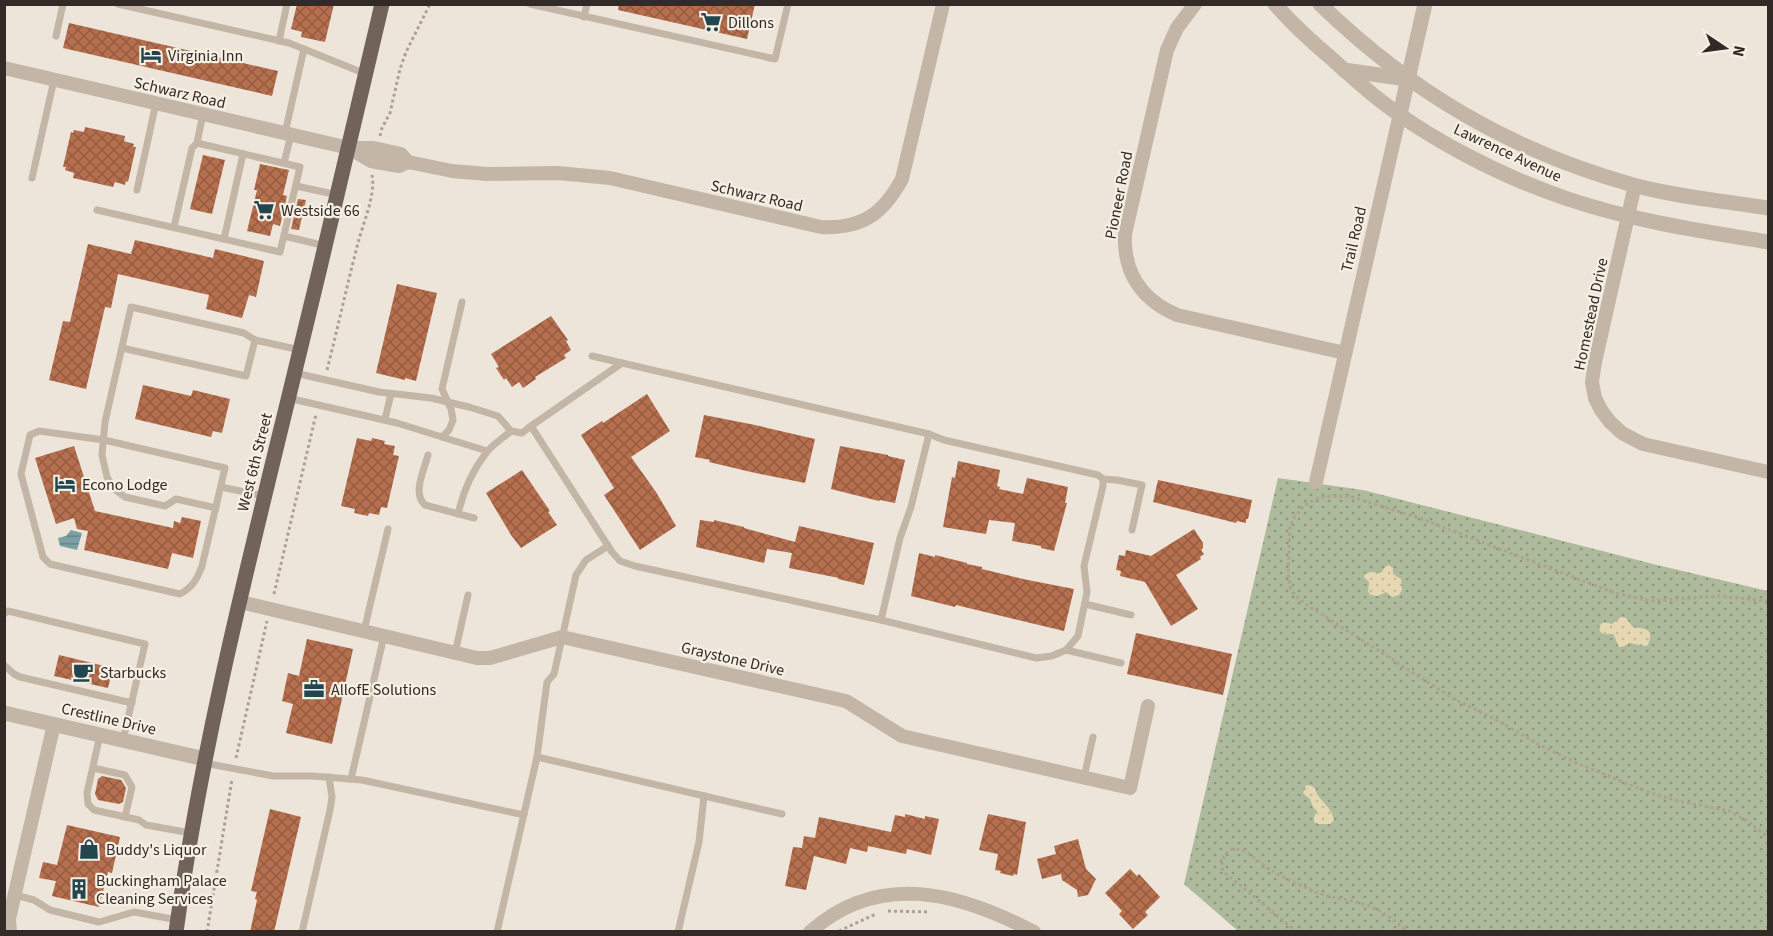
<svg xmlns="http://www.w3.org/2000/svg" width="1773" height="936" font-family="'Source Sans 3',sans-serif">
  <defs>
    <pattern id="grass-dots" width="8" height="8" patternUnits="userSpaceOnUse" patternTransform="scale(1.5)"><rect width="8" height="8" fill="#adba9b"/><path d="M2 2h.1M6 6h.1" fill="none" stroke="#8d977e" stroke-width="1.8" stroke-linecap="round"/></pattern>
    <pattern id="sand-dots" width="8" height="8" patternUnits="userSpaceOnUse" patternTransform="scale(1.5)"><rect width="8" height="8" fill="#e5d8b3"/><path d="M2 2h.1M6 6h.1" fill="none" stroke="#c5ba9a" stroke-width="1.8" stroke-linecap="round"/></pattern>
    <pattern id="water-rules" width="6" height="5" patternUnits="userSpaceOnUse" patternTransform="scale(1.5)"><rect width="6" height="5" fill="#7ba1a6"/><path d="M0 2.5h6" fill="none" stroke="#658387"/></pattern>
    <pattern id="building-cross-hatch" width="8" height="8" patternUnits="userSpaceOnUse" patternTransform="scale(1.5)"><rect width="8" height="8" fill="#b66f4e"/><path d="M0 0l8 8M0 8l8-8" fill="none" stroke="#955b41"/></pattern>
  </defs>
  <rect width="100%" height="100%" fill="#ede5d9"/>
  <polygon fill="url(#grass-dots)" points="1278,478 1363,490 1657,565 1768,591 1768,931 1238,931 1184,884"/>
  <g fill="url(#sand-dots)">
    <polygon points="1389,565 1393,568 1393,574 1401,579 1402,590 1399,595 1392,597 1386,592 1378,596 1371,595 1368,592 1369,582 1364,577 1365,574 1370,572 1381,573 1385,567"/>
    <path d="M1621 617 1626 618 1633 627C1645 629 1655 628 1648 645L1644 646 1630 643C1614 652 1620 644 1613 634 1606 634 1600 636 1599 627 1603 620 1606 623 1612 624Z"/>
    <path d="M1306 785C1308 786 1310 785 1311 786 1318 789 1314 789 1317 794 1323 803 1332 809 1334 820L1330 824H1319L1314 822V817L1317 811 1313 807 1310 799 1303 793Z"/>
  </g>
  <polygon fill="url(#water-rules)" points="71,530 82,533 77,550 60,546 58,538 66,536"/>
  <g fill="url(#building-cross-hatch)">
    <polygon points="297,4 334,4 325,42 301,37 302,32 291,29"/>
    <polygon points="619,4 755,4 747,39 618,10"/>
    <polygon points="69,23 278,71 272,96 63,48"/>
    <polygon points="85,127 125,136 124,141 134,144 133,147 136,147 128,182 126,181 125,185 115,182 113,187 73,178 74,173 65,170 66,167 63,167 71,132 73,133 74,130 84,132"/>
    <polygon points="203,155 225,160 212,214 190,209"/>
    <polygon points="260,164 289,170 283,195 287,196 280,226 273,224 270,236 247,231 257,190 254,190"/>
    <polygon points="298,199 306,200 299,230 291,229"/>
    <polygon points="135,240 213,258 215,249 264,261 256,297 249,295 242,318 206,309 209,295 118,274 111,308 105,307 86,389 49,380 63,321 70,322 88,244 131,254"/>
    <polygon points="397,284 437,293 416,381 405,378 405,380 376,373"/>
    <polygon points="551,316 568,340 566,341 571,350 564,355 566,358 535,377 536,379 523,388 519,382 512,387 506,378 504,380 496,368 499,367 491,354"/>
    <polygon points="143,385 191,396 193,390 230,399 222,433 213,431 211,437 135,419"/>
    <polygon points="647,394 670,431 631,457 656,492 676,526 640,550 604,495 614,488 581,435 602,421 603,423"/>
    <polygon points="704,415 755,425 815,439 805,483 751,472 709,462 710,460 695,457"/>
    <polygon points="357,438 371,441 372,438 385,441 384,444 395,446 393,455 399,456 387,508 381,507 379,515 369,513 368,516 354,513 355,509 341,506"/>
    <polygon points="74,446 95,511 173,528 174,521 180,523 182,517 201,521 193,558 172,553 168,569 84,550 88,531 77,529 74,518 56,524 35,458"/>
    <polygon points="840,446 888,455 888,456 905,460 895,503 880,500 879,501 831,489"/>
    <polygon points="958,461 1000,470 997,486 1000,487 999,489 1023,494 1027,478 1068,487 1065,503 1067,503 1054,551 1041,548 1041,546 1012,541 1015,523 989,520 986,534 943,527 952,477 955,478"/>
    <polygon points="522,470 550,511 548,512 557,525 521,548 511,535 486,493"/>
    <polygon points="1158,480 1252,500 1248,519 1246,519 1246,523 1237,521 1236,523 1153,502"/>
    <polygon points="700,520 714,522 714,520 744,527 744,528 795,542 799,526 874,543 864,585 838,579 839,578 789,568 792,553 767,549 764,563 696,547"/>
    <polygon points="1194,529 1203,543 1203,548 1201,550 1204,554 1200,557 1201,559 1176,575 1198,609 1171,626 1145,582 1120,576 1121,571 1116,570 1119,555 1125,556 1126,550 1151,556"/>
    <polygon points="919,553 935,557 935,555 967,563 967,564 982,567 982,569 1023,579 1074,589 1064,631 956,605 955,607 911,596"/>
    <polygon points="1136,633 1232,654 1223,695 1127,674"/>
    <polygon points="307,639 353,649 332,744 286,733 293,704 282,701 288,673 299,676"/>
    <polygon points="59,655 113,668 108,688 54,676"/>
    <polygon points="102,776 121,780 126,788 123,802 119,804 98,800 95,794 98,779"/>
    <polygon points="270,809 301,817 274,932 250,932 257,900 255,899 257,892 251,891"/>
    <polygon points="905,814 925,819 925,816 939,819 931,855 907,849 906,854 868,846 867,852 850,848 846,864 814,856 806,890 785,886 793,847 802,848 804,836 815,838 819,817 891,832 895,815 905,817"/>
    <polygon points="988,814 1026,822 1017,875 1014,874 1013,876 1000,873 1001,871 995,870 998,854 979,850"/>
    <polygon points="67,825 120,837 112,873 108,872 99,907 52,896 56,881 39,878 43,862 57,865"/>
    <polygon points="1078,839 1086,869 1096,879 1088,895 1078,897 1077,890 1062,880 1061,874 1042,879 1037,859 1056,854 1054,846"/>
    <polygon points="1130,869 1137,876 1139,874 1160,897 1145,912 1148,915 1133,929 1119,914 1122,911 1105,893"/>
  </g>
  <g fill="none" stroke-linecap="round" stroke-linejoin="round">
    <g stroke="#afa091" stroke-width="3" stroke-dasharray="3 3" stroke-linecap="butt">
      <polyline points="380,136 382,128 390,113 400,69 406,52 430,4"/>
      <path d="M327 370C338 327 347 285 358 243 363 223 376 195 372 175"/>
      <polyline points="274,594 316,414"/>
      <polyline points="1768,601 1720,596 1652,601 1615,593 1416,517 1352,497 1336,496 1321,497 1308,503 1303,507 1293,519 1290,528 1288,573 1291,590 1295,595 1307,605 1454,699 1493,718 1542,746 1579,764 1650,793 1678,801 1729,811 1749,822 1768,837"/>
      <polyline points="236,758 267,621"/>
      <polyline points="888,911 930,912"/>
      <polyline points="839,931 876,914"/>
      <polyline points="207,932 232,779"/>
      <path d="M1297 932 1225 873C1219 866 1222 858 1228 851 1244 843 1259 864 1272 871 1286 879 1313 892 1328 896 1337 899 1347 899 1356 902 1376 906 1393 919 1408 932"/>
    </g>
    <g stroke="#c3b6a6" stroke-width="7">
      <polyline points="118,4 289,43 366,74"/>
      <polyline points="530,4 775,59 788,4"/>
      <polyline points="584,17 587,4"/>
      <polyline points="56,36 63,4"/>
      <polyline points="279,41 287,4"/>
      <polyline points="285,133 304,49"/>
      <polyline points="284,163 291,135"/>
      <polyline points="32,178 54,80"/>
      <polyline points="296,186 338,195"/>
      <polyline points="137,190 156,103"/>
      <polyline points="97,210 280,252 300,167 197,143"/>
      <polyline points="174,227 192,148 197,143 203,114"/>
      <polyline points="284,236 326,246"/>
      <polyline points="224,239 243,154"/>
      <polyline points="122,348 246,376 255,340"/>
      <polyline points="592,356 622,363 929,434 944,440 1098,475 1103,479 1103,486 1084,566 1087,592 1078,636 1066,650 1052,656 1036,658 881,620 635,566 620,561 612,552 531,426 622,363"/>
      <polyline points="295,373 379,392 431,398 469,407 498,416 511,431 522,433 531,426"/>
      <polyline points="288,398 397,423 487,451"/>
      <polyline points="385,419 391,394"/>
      <path d="M39 431 104 440 225 468 202 566C197 579 193 587 180 594L50 564 43 557 21 474 30 435Z"/>
      <polyline points="442,437 449,430 453,420 451,409 442,389 462,302"/>
      <path d="M428 455C424 470 412 494 425 505L474 518"/>
      <polyline points="1103,479 1117,480 1142,485 1132,530"/>
      <polyline points="221,487 264,496"/>
      <polyline points="216,508 176,499 165,506 125,497 114,489 107,477 102,455 105,422 131,307 244,333 255,340 300,350"/>
      <path d="M458 514C463 492 472 471 486 453 492 445 503 438 511 431"/>
      <polyline points="1085,604 1131,615"/>
      <polyline points="4,614 8,611 145,644 123,740"/>
      <polyline points="881,620 900,538 911,507 929,434"/>
      <polyline points="364,631 388,529"/>
      <polyline points="1066,650 1121,663"/>
      <polyline points="455,653 468,595"/>
      <polyline points="4,665 14,674 20,677 132,703"/>
      <polyline points="100,735 87,793 88,804 94,810 139,820 146,825 191,833"/>
      <polyline points="537,757 782,814"/>
      <polyline points="204,763 273,776 312,776 362,780 524,815"/>
      <polyline points="93,768 125,775 132,787 125,817"/>
      <polyline points="1084,777 1093,737"/>
      <polyline points="351,779 384,636"/>
      <polyline points="15,895 34,900 50,910 99,922 134,912 178,920"/>
      <polyline points="302,932 330,810 332,797 329,777"/>
      <polyline points="497,932 537,757 547,682 554,674 576,575 586,560 608,546"/>
      <polyline points="678,932 699,842 704,796"/>
    </g>
    <g stroke="#c3b6a6" stroke-width="14">
      <path d="M1195 4 1177 28 1167 50 1125 234C1123 273 1142 300 1177 315L1345 353"/>
      <polyline points="4,68 349,148 374,148 401,154 408,162"/>
      <path d="M349 148 371 161 399 166 408 162 452 171 487 174 558 173 610 178 821 227C862 229 883 214 902 179L943 4"/>
      <polyline points="1635,185 1595,362 1592,382 1595,398 1601,410 1610,422 1622,433 1643,444 1768,472"/>
      <polyline points="1316,482 1400,114"/>
      <polyline points="240,602 477,658 490,658 562,637 846,701 902,736 1130,788 1148,706"/>
      <polyline points="10,932 9,919 54,724"/>
      <path d="M810 932C879 870 960 893 1034 932"/>
    </g>
    <g stroke="#c3b6a6" stroke-width="15">
      <path d="M1275 4C1292 24 1311 41 1331 58 1344 70 1358 82 1372 94 1426 138 1502 177 1568 199 1633 221 1701 231 1768 242"/>
      <path d="M1320 4C1411 92 1511 151 1633 185 1677 197 1724 201 1768 208"/>
      <polyline points="1344,70 1407,79"/>
      <polyline points="1400,114 1425,4"/>
      <polyline points="4,713 205,759"/>
    </g>
    <path stroke="#716359" stroke-width="15" d="M176 932C202 742 250 557 295 371 325 249 353 127 382 4"/>
  </g>
  <defs>
    <g id="supermarket-bare" transform="scale(1.62)"><path d="M-6-5.5h2.5l.6 2H6L4.5 2H-2.5L-4.4-4H-6ZM-1.5 3.2a1.3 1.3 0 1 0 .1 0ZM3 3.2a1.3 1.3 0 1 0 .1 0Z" fill="#21464d" stroke="#f6efe4" stroke-width="2.5" paint-order="stroke"/></g>
    <g id="hotel-bare" transform="scale(1.62)"><path d="M-6-4.5h1.5V1H6V5H4.5V3h-9V5H-6ZM-4 0a1.8 1.8 0 1 1 3.6 0ZM.5 0V-2.5h3Q6-2.5 6 0Z" fill="#21464d" stroke="#f6efe4" stroke-width="2.5" paint-order="stroke"/></g>
    <g id="cafe-bare" transform="scale(1.62)"><path d="M-5.5-4.5H6V0H3Q3 3.5 0 3.5H-2.5Q-5.5 3.5-5.5 0ZM3-3.2v2h1.7v-2ZM-6 4.5H4V6H-6Z" fill="#21464d" stroke="#f6efe4" stroke-width="2.5" paint-order="stroke"/></g>
    <g id="office-bare" transform="scale(1.62)"><path d="M-6-3h4V-5.5h4V-3h4V5H-6ZM-1-4.5V-3h2v-1.5ZM-6 0V1H6V0Z" fill="#21464d" stroke="#f6efe4" stroke-width="2.5" paint-order="stroke"/></g>
    <g id="shop-bare" transform="scale(1.62)"><path d="M-5-2.5h2.3a2.7 3.5 0 0 1 5.4 0H5L5.5 6h-11ZM-1.5-2.5h3a1.5 2.3 0 0 0-3 0Z" fill="#21464d" stroke="#f6efe4" stroke-width="2.5" paint-order="stroke"/></g>
    <g id="building-bare" transform="scale(1.62)"><path d="M-4-6H4V6H1V3H-1V6H-4ZM-2.5-4.3h1.7v1.8h-1.7ZM.8-4.3h1.7v1.8H.8ZM-2.5-1h1.7V.8h-1.7ZM.8-1h1.7V.8H.8Z" fill="#21464d" stroke="#f6efe4" stroke-width="2.5" paint-order="stroke"/></g>
  </defs>
  <g fill-rule="evenodd">
    <use href="#supermarket-bare" x="711" y="22"/>
    <use href="#hotel-bare" x="151" y="55"/>
    <use href="#supermarket-bare" x="264" y="210"/>
    <use href="#hotel-bare" x="65" y="484"/>
    <use href="#cafe-bare" x="83" y="672"/>
    <use href="#office-bare" x="314" y="689"/>
    <use href="#shop-bare" x="89" y="849"/>
    <use href="#building-bare" x="79" y="889"/>
  </g>
  <g text-anchor="middle" stroke-width="4.5" stroke-linejoin="round" paint-order="stroke">
    <g font-size="16" fill="#312a26" stroke="#f6efe4" text-anchor="start">
      <text x="728" y="28">Dillons</text>
      <text x="168" y="61">Virginia Inn</text>
      <text x="281" y="216">Westside 66</text>
      <text x="82" y="490">Econo Lodge</text>
      <text x="100" y="678">Starbucks</text>
      <text x="331" y="695">AllofE Solutions</text>
      <text x="106" y="855">Buddy's Liquor</text>
      <text x="96" y="886">Buckingham Palace<tspan x="96" dy="18">Cleaning Services</tspan></text>
    </g>
    <g font-size="16" fill="#312a26" stroke="#f6efe4">
      <text transform="translate(180 92) rotate(13)" y="6">Schwarz Road</text>
      <text transform="translate(1508 152) rotate(25)" y="6">Lawrence Avenue</text>
      <text transform="translate(757 195) rotate(13)" y="6">Schwarz Road</text>
      <text transform="translate(1118 195) rotate(-79)" y="6">Pioneer Road</text>
      <text transform="translate(1353 239) rotate(-77)" y="6">Trail Road</text>
      <text transform="translate(1590 314) rotate(-78)" y="6">Homestead Drive</text>
      <text transform="translate(254 462) rotate(-76)" y="6">West 6th Street</text>
      <text transform="translate(733 658) rotate(13)" y="6">Graystone Drive</text>
      <text transform="translate(109 718) rotate(13)" y="6">Crestline Drive</text>
    </g>
  </g>
  <rect width="1773" height="936" fill="none" stroke="#312a26" stroke-width="12"/>
  <g transform="translate(1725 48) rotate(103)" stroke="#f6efe4" stroke-width="4.5" paint-order="stroke">
  <path d="M0-4.5L10 22L0 15L-10 22Z" fill="#312a26"/>
  <text y="-9" font-size="16" font-weight="bold" text-anchor="middle" fill="#312a26">N</text>
  </g>
</svg>
